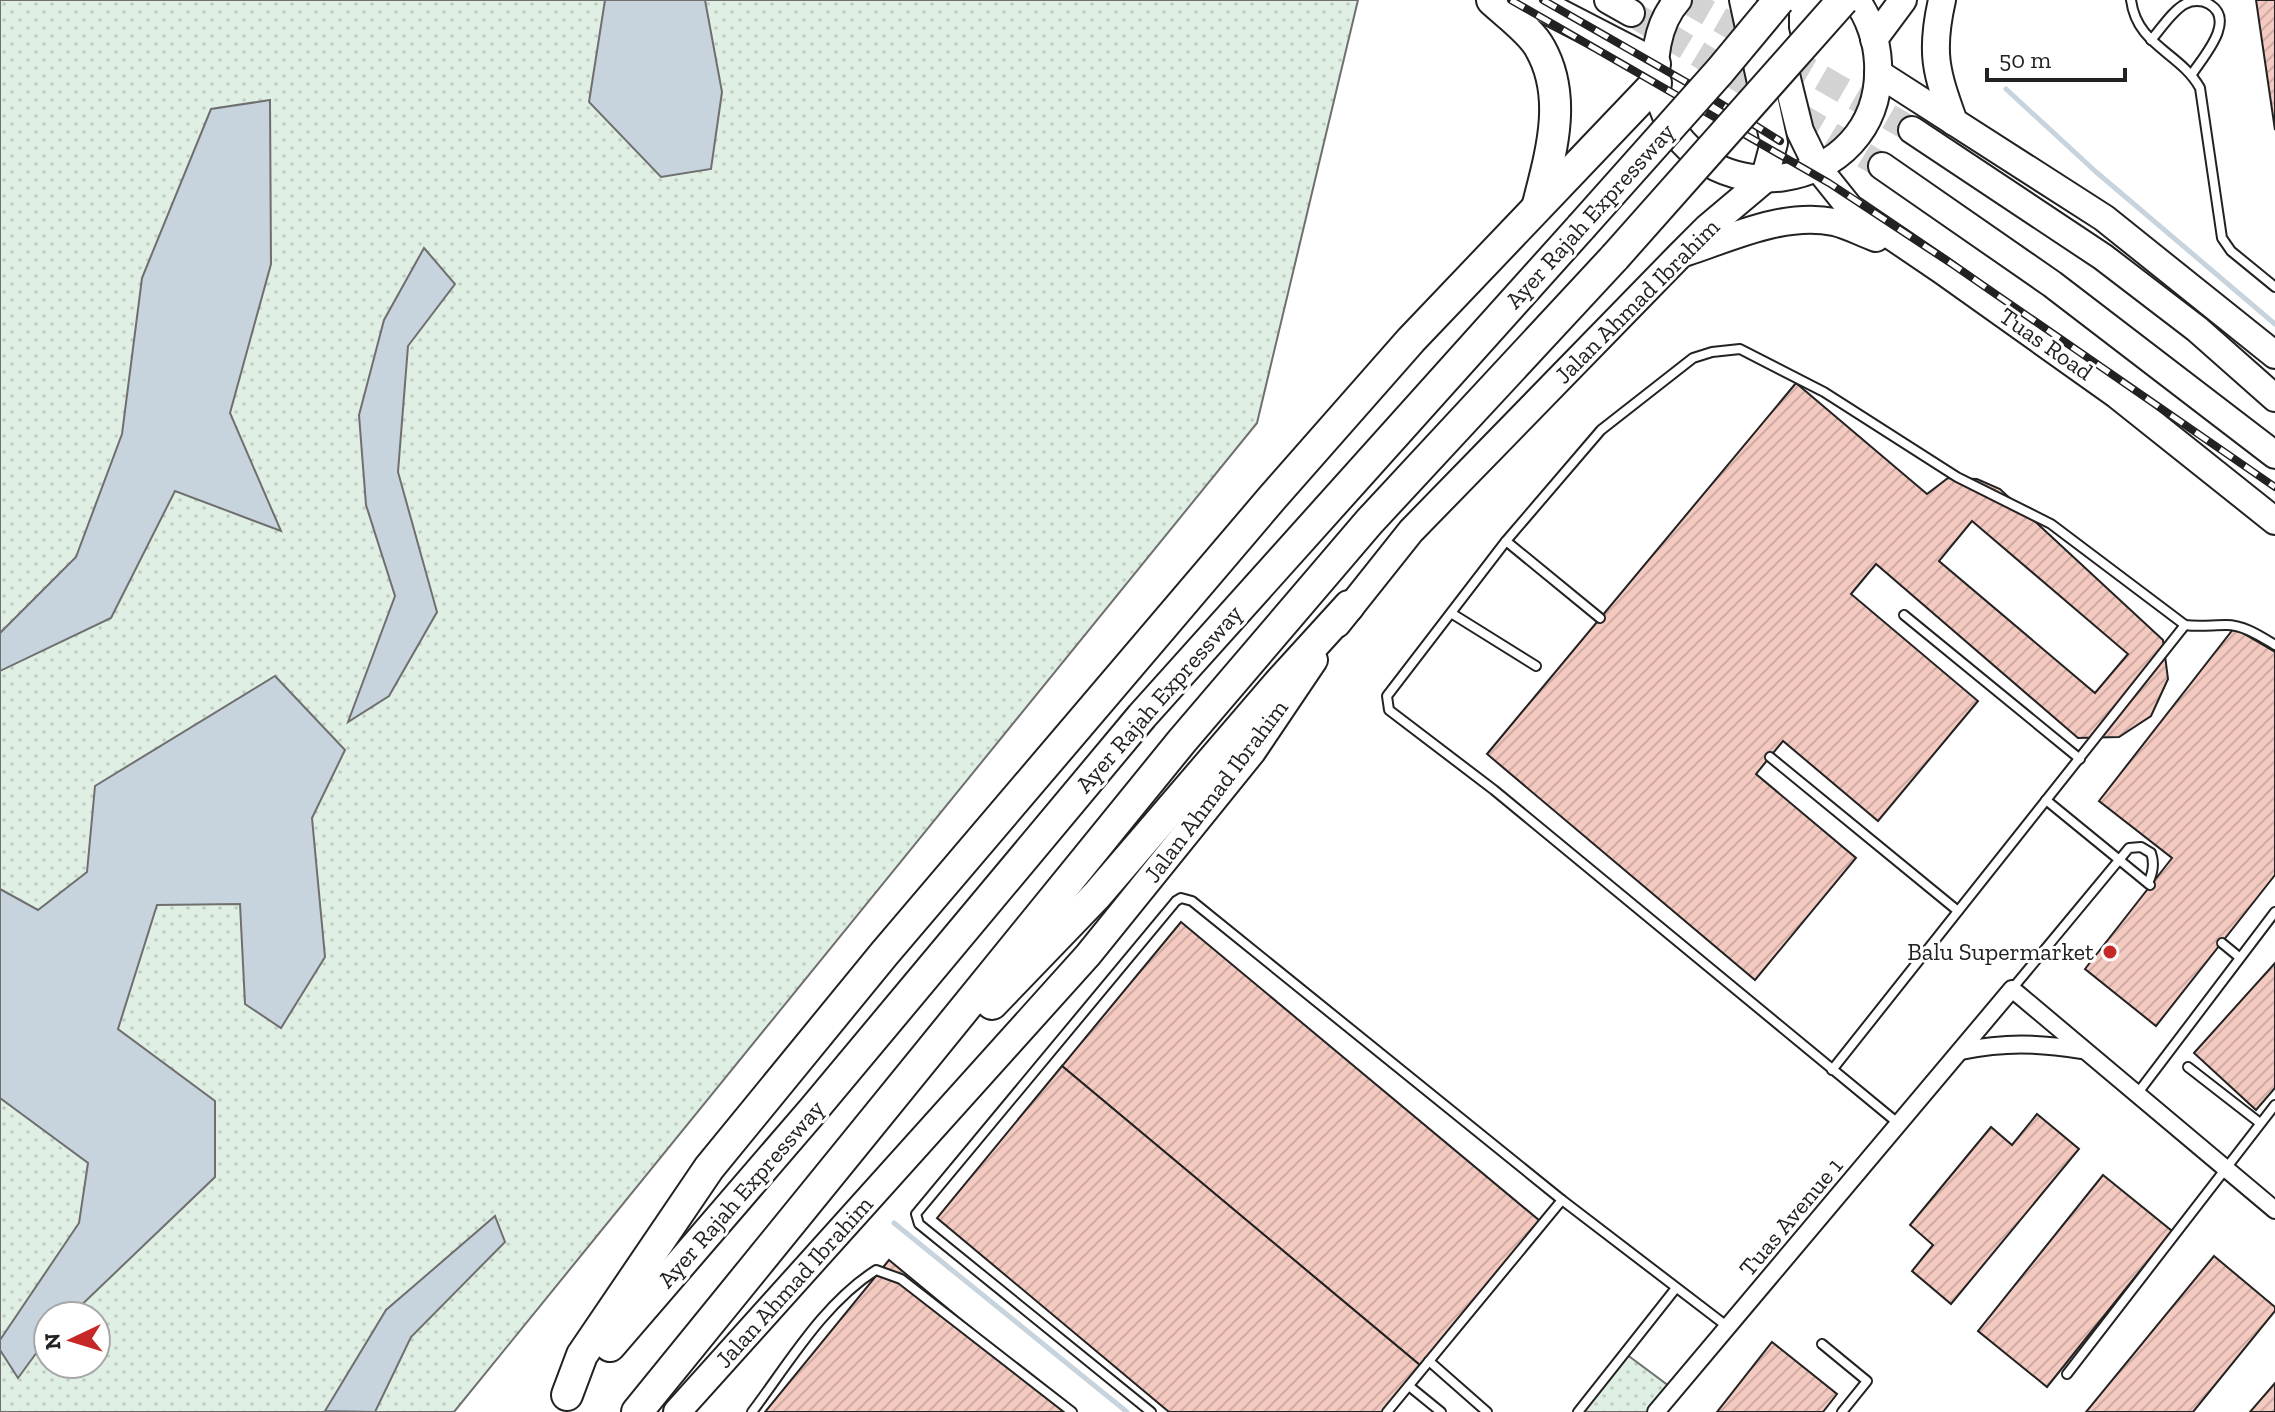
<svg xmlns="http://www.w3.org/2000/svg" width="2275" height="1412" font-family="'Zilla Slab',serif">
  <defs>
    <pattern id="grass-dots" width="8" height="8" patternUnits="userSpaceOnUse" patternTransform="scale(2)"><rect width="8" height="8" fill="#e0efe3"/><path d="M2 2h.1M6 6h.1" fill="none" stroke="#c0cdc2" stroke-width="1.8" stroke-linecap="round"/></pattern>
    <pattern id="building-hatch" width="6" height="6" patternUnits="userSpaceOnUse" patternTransform="scale(2)"><rect width="6" height="6" fill="#f3c9c0"/><path d="M-1 1l2-2M0 6l6-6M5 7l2-2" fill="none" stroke="#d0aca5"/></pattern>
  </defs>
  <rect width="100%" height="100%" fill="#fff"/>
  <g fill="url(#grass-dots)" stroke="#6f6f6f" stroke-width="2" fill-rule="evenodd">
    <path d="M0 0H1358L1257 423 454 1412H0ZM48 1316H96V1364H48Z"/>
    <polygon points="1626,1354 1673,1389 1654,1412 1580,1412"/>
  </g>
  <g fill="#c7d3dd" stroke="#6f6f6f" stroke-width="2">
    <polygon points="605,0 705,0 722,92 711,169 661,177 589,102"/>
    <polygon points="270,100 271,264 230,413 281,531 175,491 111,618 0,671 0,633 76,557 122,434 142,278 211,109"/>
    <polygon points="424,248 455,284 408,346 398,472 437,612 389,696 348,722 395,596 366,505 359,415 384,320"/>
    <polygon points="275,676 345,750 312,818 325,957 281,1028 245,1004 240,904 157,905 118,1029 215,1101 215,1177 70,1316 48,1316 48,1337 18,1378 0,1350 0,1340 79,1223 88,1163 0,1098 0,889 38,910 87,872 95,786"/>
    <polygon points="495,1216 505,1242 411,1337 375,1412 325,1411 386,1310"/>
  </g>
  <g fill="none" stroke-linecap="round" stroke-linejoin="round">
    <g stroke="#c7d3dd" stroke-width="5">
      <polyline points="2006,89 2095,171 2275,324"/>
      <polyline points="894,1223 1127,1412"/>
    </g>
  </g>
  <g fill="url(#building-hatch)" stroke="#222" stroke-width="2" fill-rule="evenodd">
    <polygon points="2256,0 2275,0 2275,130"/>
    <path d="M1796 383 1927 494 1948 478 1977 479 2000 489 2163 640 2168 679 2151 716 2119 737 2078 738 1876 564 1851 594 1978 701 1878 821 1783 741 1756 774 1856 858 1755 980 1487 754ZM1972 521 2128 654 2095 693 1939 561Z"/>
    <polygon points="2234,628 2275,652 2275,875 2156,1026 2085,969 2172,858 2099,801"/>
    <polygon points="1181,922 1540,1221 1421,1366 1062,1066"/>
    <polygon points="2275,963 2275,1088 2256,1110 2194,1053"/>
    <polygon points="1062,1066 1421,1366 1383,1412 1169,1412 937,1218"/>
    <polygon points="2037,1114 2079,1149 1951,1304 1912,1271 1933,1245 1910,1225 1991,1127 2012,1145"/>
    <polygon points="2103,1175 2172,1231 2047,1387 1978,1331"/>
    <polygon points="2214,1256 2275,1307 2275,1311 2193,1412 2086,1412"/>
    <polygon points="889,1260 1073,1412 765,1412"/>
    <polygon points="1772,1342 1837,1394 1823,1412 1717,1412"/>
    <polygon points="2275,1383 2275,1412 2250,1412"/>
  </g>
  <g fill="none" stroke-linecap="round" stroke-linejoin="round">
    <g stroke="#d3d3d3" stroke-width="26" stroke-dasharray="26 13" stroke-linecap="butt">
      <polyline points="1686,0 1912,130"/>
      <polyline points="1631,13 1882,166"/>
    </g>
    <g stroke="#222" stroke-width="12">
      <g id="service">
        <path d="M2131 0C2137 46 2180 52 2200 88L2222 238 2231 251 2275 287"/>
        <path d="M2151 40C2161 29 2172 11 2185 4 2192 0 2202 0 2209 4 2237 20 2203 57 2192 74"/>
        <polyline points="1506,541 1600,618"/>
        <polyline points="1451,613 1536,666"/>
        <polyline points="1904,615 2080,759"/>
        <polyline points="1770,757 1958,911"/>
        <polyline points="2046,800 2150,885"/>
        <polyline points="2222,943 2239,957"/>
        <path d="M2012 989 2129 848 2141 847 2151 853C2155 864 2153 873 2148 883"/>
        <polyline points="2188,1067 2260,1123"/>
        <polyline points="1832,1070 2185,625"/>
        <polyline points="2137,1094 2275,912"/>
        <path d="M1899 1124 1494 790 1389 710 1387 696 1506 541 1601 430 1693 358 1712 352 1740 349 1824 392 1957 477 2051 524 2185 625C2199 627 2212 625 2226 625 2244 625 2260 636 2275 645"/>
        <polyline points="1822,1344 1867,1381 1842,1412"/>
        <polyline points="1429,1361 1487,1412"/>
        <polyline points="2067,1374 2275,1105"/>
        <polyline points="1409,1386 1441,1412"/>
        <path d="M752 1412C789 1363 823 1304 876 1270L901 1279 1072 1412"/>
        <polyline points="1151,1412 919,1224 916,1214 1176,901 1181,898 1192,901 1562,1200 1728,1327"/>
        <polyline points="1387,1412 1562,1200"/>
        <polyline points="1578,1412 1676,1288"/>
      </g>
    </g>
    <g stroke="#222" stroke-width="20">
      <g id="minor">
        <path d="M1961 1051C2005 1042 2037 1043 2082 1050"/>
        <polyline points="1656,1412 2012,989 2275,1210"/>
      </g>
    </g>
    <g stroke="#222" stroke-width="30">
      <g id="primary">
        <polyline points="1608,0 1631,13"/>
        <path d="M1678 0C1657 23 1651 63 1658 93 1691 224 1885 197 1878 63 1877 41 1869 17 1856 0"/>
        <polyline points="1743,0 1774,143 1764,180"/>
        <polyline points="1775,0 1775,30 1800,131 1818,168 1850,208 1940,269 2117,395 2275,521"/>
        <path d="M1942 0C1930 53 1936 72 1954 122"/>
        <polyline points="1874,39 1903,0"/>
        <polyline points="1878,73 2104,218 2275,355"/>
        <polyline points="1912,130 2103,257 2197,329 2275,398"/>
        <polyline points="1882,166 2052,284 2275,455"/>
        <path d="M1687 252C1732 237 1785 212 1834 222 1848 225 1862 233 1876 238"/>
        <polyline points="1337,624 1411,531 1680,255 1707,228 1764,180"/>
        <polyline points="677,1412 1088,955 1252,752 1314,660"/>
      </g>
    </g>
    <g stroke="#222" stroke-width="34">
      <g id="motorway">
        <path d="M1492 0C1506 13 1532 32 1540 48 1568 97 1551 153 1538 204"/>
        <polyline points="1531,0 1655,64"/>
        <polyline points="992,1004 1097,895 1278,684 1349,606"/>
        <polyline points="610,1346 814,1109 1142,716 1581,227"/>
        <polyline points="567,1395 582,1355 709,1168 884,954 1272,498 1411,340 1656,83"/>
        <polyline points="637,1412 1182,741 1369,522 1615,257"/>
      </g>
    </g>
    <use href="#service" stroke="#fff" stroke-width="8"/>
    <use href="#minor" stroke="#fff" stroke-width="16"/>
    <use href="#primary" stroke="#fff" stroke-width="26"/>
    <use href="#motorway" stroke="#fff" stroke-width="30"/>
    <g stroke="#222" stroke-width="8">
      <g id="rail">
        <polyline points="1511,0 1829,183 1952,264 2275,487"/>
        <polyline points="1543,0 1686,82 1780,141"/>
      </g>
    </g>
    <use href="#rail" stroke="#fff" stroke-width="5" stroke-dasharray="15" stroke-linecap="butt"/>
    <g stroke="#222" stroke-width="34" stroke-linecap="butt">
      <g id="motorway-bridge">
        <polyline points="1581,227 1720,71 1779,0"/>
        <polyline points="1615,257 1843,0"/>
      </g>
    </g>
    <use href="#motorway-bridge" stroke="#fff" stroke-width="30"/>
  </g>
  <circle fill="#c62828" stroke="#fff" stroke-width="3" cx="2110" cy="952" r="8"/>
  <g text-anchor="middle" stroke-width="6" stroke-linejoin="round" paint-order="stroke">
    <g font-size="24" fill="#222" stroke="#fff">
      <text transform="translate(1590 216) rotate(-48)" y="8">Ayer Rajah Expressway</text>
      <text transform="translate(1637 301) rotate(-45)" y="8">Jalan Ahmad Ibrahim</text>
      <text transform="translate(2046 344) rotate(35)" y="8">Tuas Road</text>
      <text transform="translate(1159 699) rotate(-49)" y="8">Ayer Rajah Expressway</text>
      <text transform="translate(1216 791) rotate(-53)" y="8">Jalan Ahmad Ibrahim</text>
      <text transform="translate(741 1194) rotate(-49)" y="8">Ayer Rajah Expressway</text>
      <text transform="translate(1791 1217) rotate(-50)" y="8">Tuas Avenue 1</text>
      <text transform="translate(794 1282) rotate(-48)" y="8">Jalan Ahmad Ibrahim</text>
    </g>
    <g font-size="24" fill="#222" stroke="#fff" text-anchor="end">
      <text x="2094" y="960">Balu Supermarket</text>
    </g>
  </g>
  <g transform="translate(72 1340) rotate(266)"><circle r="38" fill="#ffffff" stroke="#a7a7a7" stroke-width="2"/>
  <path d="M0-6L14 30L0 20L-14 30Z" fill="#c62828"/>
  <text y="-12" font-size="22" font-weight="bold" text-anchor="middle" fill="#222222">N</text>
  </g>
  <path d="M1987 68v12h138v-12" fill="none" stroke="#222222" stroke-width="4"/>
  <text x="1999" y="68" font-size="24" fill="#222222" stroke="#ffffff" stroke-width="6" paint-order="stroke">50 m</text>
</svg>
